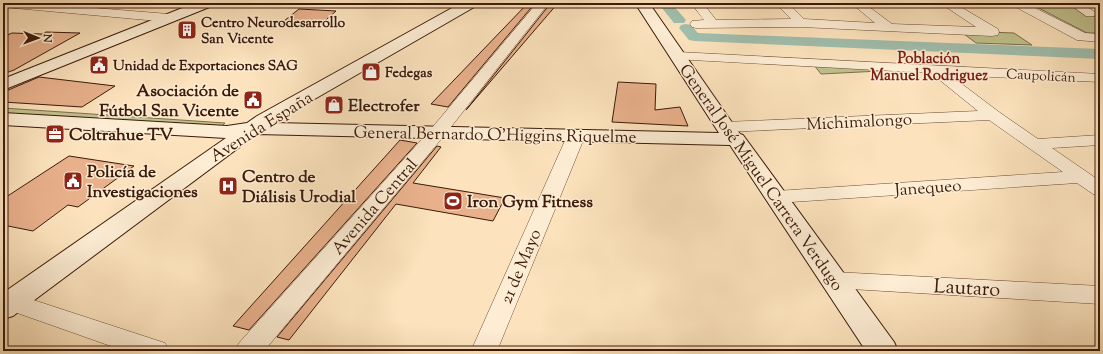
<svg xmlns="http://www.w3.org/2000/svg" width="1103" height="354" font-family="'Sorts Mill Goudy',serif">
  <rect width="100%" height="100%" fill="#fce3bd"/>
  <filter id="stains"><feTurbulence type="fractalNoise" baseFrequency=".005" numOctaves="4"/><feColorMatrix values="0 0 0 0 .2 0 0 0 0 .09 0 0 0 0 .02 0 0 0 .5 -.17"/></filter>
  <radialGradient id="worn" r=".72"><stop offset=".6" stop-color="#630" stop-opacity="0"/><stop offset="1" stop-color="#630" stop-opacity=".3"/></radialGradient>
  <g fill="#c1c38f" stroke="#7e6e4c">
    <polygon points="1029,3 1077,5 1100,20 1100,33 1087,33"/>
    <polygon points="960,31 1014,33 1032,45 976,43"/>
    <polygon points="814,65 877,68 880,71 821,74"/>
    <polygon points="3,108 225,123 221,127 3,113"/>
  </g>
  <g fill="none" stroke-linecap="round" stroke-linejoin="round">
    <g fill="#a0bead" fill-rule="evenodd">
      <polygon points="658,3 671,3 686,20 684,23 674,23"/>
      <polygon points="686,24 691,25 698,33 1100,49 1100,59 694,41 689,40 679,28 681,25"/>
    </g>
  </g>
  <g fill="#e8b18c" stroke="#3c1a0a">
    <polygon points="528,3 535,3 448,107 431,104"/>
    <polygon points="550,3 558,3 466,110 550,4"/>
    <polygon points="299,9 336,11 318,27 279,25"/>
    <polygon points="46,32 80,33 14,70 3,74 3,37 12,33 42,34"/>
    <polygon points="39,77 115,86 82,107 3,102 6,91"/>
    <polygon points="618,82 656,84 655,110 680,107 688,126 612,122"/>
    <polygon points="400,140 417,143 249,330 233,326"/>
    <polygon points="437,146 441,147 413,183 505,198 493,221 396,204 289,340 277,337"/>
    <polygon points="69,156 134,166 78,207 68,205 33,231 3,225 3,199"/>
  </g>
  <g fill="none" stroke-linecap="round" stroke-linejoin="round">
    <g stroke="#6c4c37" stroke-width="1">
      <g id="street">
        <polygon points="3,3 33,3 169,14 173,15 175,18 173,21 169,22 3,7"/>
        <polygon points="537,3 549,3 443,137 264,351 235,351 239,343 431,129"/>
        <polygon points="691,3 703,3 716,20 791,19 775,3 788,3 804,19 875,23 851,3 864,3 892,24 976,27 940,3 954,3 998,29 999,32 998,35 992,36 801,27 696,28 692,27 690,24 692,21 704,20"/>
        <polygon points="1010,3 1025,3 1085,33 1100,34 1100,42 1077,40 1012,5"/>
        <polygon points="1068,3 1082,3 1096,13 1094,16 1086,16"/>
        <polygon points="678,52 1100,74 1100,82 950,75 999,112 1038,139 1100,135 1100,145 1052,148 1100,181 1100,196 1093,194 1077,183 776,203 769,201 766,197 769,193 776,191 1063,172 989,120 726,132 720,131 718,127 720,123 726,122 978,111 931,73 673,59 671,56 673,53"/>
        <polygon points="576,131 582,132 585,136 497,351 471,351 567,136 570,132"/>
        <polygon points="834,272 1100,286 1100,304 834,288 826,286 822,280 826,274"/>
        <polygon points="12,293 165,343 169,351 125,351 3,308 3,296"/>
      </g>
    </g>
    <g stroke="#3c1a0a" stroke-width="2">
      <g id="secondary">
        <polygon points="195,3 214,3 212,6 3,90 3,79"/>
        <polygon points="461,3 478,3 476,6 273,123 719,133 635,3 649,3 740,134 743,135 894,342 898,351 866,351 730,145 257,134 13,316 3,319 3,293 226,138 3,125 3,113 227,126 247,123 257,116"/>
      </g>
    </g>
    <use href="#street" fill="#fdedd4" fill-rule="evenodd"/>
    <use href="#secondary" fill="#fdedd4" fill-rule="evenodd"/>
  </g>
  <defs>
    <g id="building-square" transform="scale(1)"><rect x="-9" y="-9" width="18" height="18" rx="4" fill="#8f2418" stroke="#fdedd4"/><path d="M-4-6H4V6H1V3H-1V6H-4ZM-2.5-4.3h1.7v1.8h-1.7ZM.8-4.3h1.7v1.8H.8ZM-2.5-1h1.7V.8h-1.7ZM.8-1h1.7V.8H.8Z" fill="#fff"/></g>
    <g id="civic-square" transform="scale(1)"><rect x="-9" y="-9" width="18" height="18" rx="4" fill="#8f2418" stroke="#fdedd4"/><path d="M-.6-6.5H3V-4.5H.6V-3L4-1V1h2V6H-6V1h2V-1L-.6-3ZM-1.2 2.5V6h2.4V2.5Z" fill="#fff"/></g>
    <g id="shop-square" transform="scale(1)"><rect x="-9" y="-9" width="18" height="18" rx="4" fill="#8f2418" stroke="#fdedd4"/><path d="M-5-2.5h2.3a2.7 3.5 0 0 1 5.4 0H5L5.5 6h-11ZM-1.5-2.5h3a1.5 2.3 0 0 0-3 0Z" fill="#fff"/></g>
    <g id="office-square" transform="scale(1)"><rect x="-9" y="-9" width="18" height="18" rx="4" fill="#8f2418" stroke="#fdedd4"/><path d="M-6-3h4V-5.5h4V-3h4V5H-6ZM-1-4.5V-3h2v-1.5ZM-6 0V1H6V0Z" fill="#fff"/></g>
    <g id="hospital-square" transform="scale(1)"><rect x="-9" y="-9" width="18" height="18" rx="4" fill="#8f2418" stroke="#fdedd4"/><path d="M-5-5h3v3.5h4V-5h3V5h-3V1.5h-4V5h-3Z" fill="#fff"/></g>
    <g id="stadium-square" transform="scale(1)"><rect x="-9" y="-9" width="18" height="18" rx="4" fill="#8f2418" stroke="#fdedd4"/><path d="M0-5a6.5 5 0 1 0 0 10a6.5 5 0 1 0 0-10ZM-3.5-1.8h7v3.6h-7Z" fill="#fff"/></g>
  </defs>
  <g fill-rule="evenodd">
    <use href="#building-square" x="187" y="30"/>
    <use href="#civic-square" x="99" y="65"/>
    <use href="#shop-square" x="371" y="72"/>
    <use href="#civic-square" x="253" y="100"/>
    <use href="#shop-square" x="334" y="105"/>
    <use href="#office-square" x="55" y="134"/>
    <use href="#civic-square" x="73" y="181"/>
    <use href="#hospital-square" x="228" y="186"/>
    <use href="#stadium-square" x="453" y="201"/>
  </g>
  <g text-anchor="middle" stroke-width="3" stroke-linejoin="round" paint-order="stroke">
    <g font-size="14" font-weight="bold" fill="#3c1a0a" stroke="#fdedd4" text-anchor="start">
      <text x="201" y="27">Centro Neurodesarrollo<tspan x="201" dy="16">San Vicente</tspan></text>
      <text x="113" y="70">Unidad de Exportaciones SAG</text>
      <text x="385" y="77">Fedegas</text>
    </g>
    <g font-size="14" fill="#3c1a0a" stroke="#fdedd4">
      <text transform="translate(1041 75) rotate(3)" y="5">Caupolicán</text>
    </g>
    <g font-size="15" font-weight="bold" fill="#7a1f14" stroke="#fdedd4">
      <text x="929" y="63">Población<tspan x="929" dy="17">Manuel Rodriguez</tspan></text>
    </g>
    <g font-size="17" font-weight="bold" fill="#3c1a0a" stroke="#fdedd4" text-anchor="start">
      <text x="239" y="96" text-anchor="end">Asociación de<tspan x="239" dy="20">Fútbol San Vicente</tspan></text>
      <text x="348" y="111">Electrofer</text>
      <text x="69" y="140">Coltrahue TV</text>
      <text x="87" y="177">Policía de<tspan x="87" dy="20">Investigaciones</tspan></text>
      <text x="242" y="182">Centro de<tspan x="242" dy="20">Diálisis Urodial</tspan></text>
      <text x="467" y="207">Iron Gym Fitness</text>
    </g>
    <g font-size="17" fill="#3c1a0a" stroke="#fdedd4">
      <text transform="translate(859 121) rotate(-3)" y="6">Michimalongo</text>
      <text transform="translate(261 126) rotate(-32)" y="6">Avenida España</text>
      <text transform="translate(495 134) rotate(1)" y="6">General Bernardo O'Higgins Riquelme</text>
      <text transform="translate(762 177) rotate(55)" y="6">General José Miguel Carrera Verdugo</text>
      <text transform="translate(928 187) rotate(-4)" y="6">Janequeo</text>
      <text transform="translate(374 206) rotate(-49)" y="6">Avenida Central</text>
      <text transform="translate(520 266) rotate(-67)" y="6">21 de Mayo</text>
    </g>
    <g font-size="20" fill="#3c1a0a" stroke="#fdedd4">
      <text transform="translate(967 287) rotate(3)" y="7">Lautaro</text>
    </g>
  </g>
  <rect width="1103" height="354" fill="none" stroke="#fce3bd" stroke-width="16"/>
  <rect x="4" y="4" width="1095" height="346" fill="none" stroke="#3c1a0a" stroke-width="2"/>
  <rect x="8" y="8" width="1087" height="338" fill="none" stroke="#3c1a0a"/>
  <g transform="translate(38 38) rotate(91)" stroke="#fdedd4" stroke-width="3" paint-order="stroke">
  <path d="M0-3L7 15L0 10L-7 15Z" fill="#3c1a0a"/>
  <text y="-6" font-size="11" font-weight="bold" text-anchor="middle" fill="#3c1a0a">N</text>
  </g>
  <rect width="100%" height="100%" filter="url(#stains)"/>
  <rect width="100%" height="100%" fill="url(#worn)"/>
</svg>
